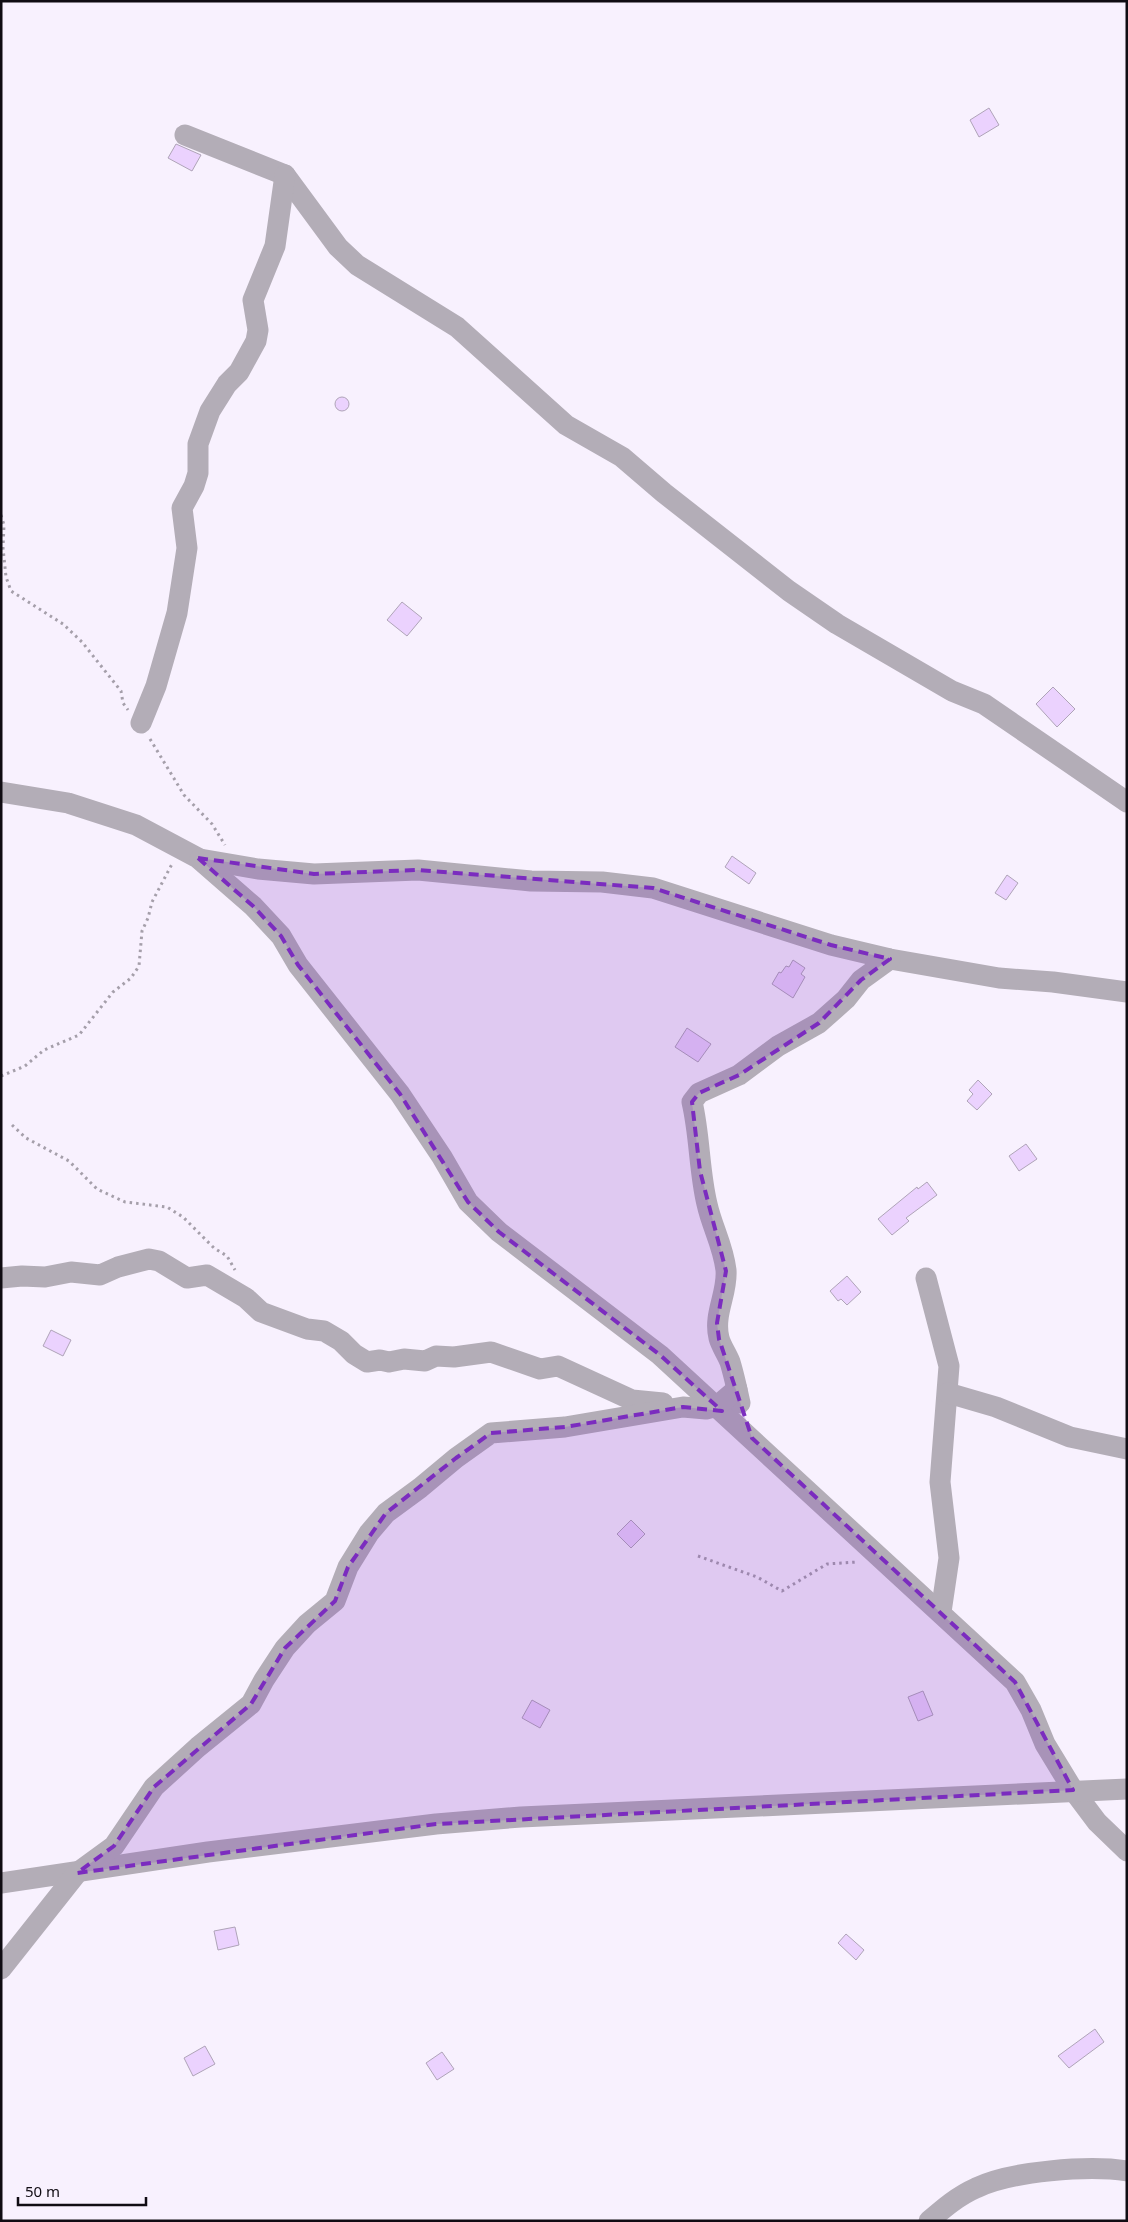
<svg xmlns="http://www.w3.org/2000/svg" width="1128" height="2222" font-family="'Noto Sans',sans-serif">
  <rect width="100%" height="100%" fill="#f8f1fe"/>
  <g fill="#ebd2fe" stroke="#afa4b8">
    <polygon points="989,108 999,125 979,137 970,120"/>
    <polygon points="176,144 201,155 192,171 168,158"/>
    <circle cx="342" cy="404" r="7"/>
    <polygon points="402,602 422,618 407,636 387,620"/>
    <polygon points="1053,687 1075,709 1057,727 1036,704"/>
    <polygon points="732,856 756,873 749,884 725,867"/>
    <polygon points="1007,875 1018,883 1006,900 995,893"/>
    <polygon points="793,960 805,968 801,974 805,977 793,998 772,984 779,972 781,973 786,966 789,967"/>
    <polygon points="687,1028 711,1044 698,1062 675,1047"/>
    <polygon points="978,1080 992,1094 977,1110 967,1101 973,1094 969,1090"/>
    <polygon points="1026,1144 1037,1159 1019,1171 1009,1156"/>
    <polygon points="927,1182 937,1195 906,1218 909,1221 892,1235 878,1219 917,1187 918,1189"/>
    <polygon points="847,1276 861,1292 847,1305 841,1299 838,1301 830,1291"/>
    <polygon points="51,1330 71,1340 63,1356 43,1346"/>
    <polygon points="631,1520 645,1534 631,1548 617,1534"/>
    <polygon points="923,1691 933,1715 918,1721 908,1697"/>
    <polygon points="532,1700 550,1710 540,1728 522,1718"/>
    <polygon points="235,1927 239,1945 218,1950 214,1931"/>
    <polygon points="846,1934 864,1950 856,1960 838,1943"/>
    <polygon points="1095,2029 1104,2042 1069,2068 1058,2056"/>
    <polygon points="205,2046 215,2064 193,2076 184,2058"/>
    <polygon points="442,2052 454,2069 437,2080 426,2063"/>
  </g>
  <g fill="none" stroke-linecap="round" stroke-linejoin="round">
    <g stroke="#a59faa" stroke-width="3" stroke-dasharray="2.5 4" stroke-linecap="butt">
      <polyline points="1,515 4,525 3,548 6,577 11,591 63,624 82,642 121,691 123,703 128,710"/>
      <polyline points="150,739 184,795 212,824 225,845"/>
      <polyline points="1,1076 25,1066 44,1050 79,1035 113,992 131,978 139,966 142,931 148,918 152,902 172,864"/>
      <polyline points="12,1125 26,1138 69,1161 97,1189 125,1202 167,1207 183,1217 214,1248 227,1256 235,1270"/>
      <polyline points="698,1556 757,1577 782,1591 827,1564 857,1562"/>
    </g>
    <g stroke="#b3adb7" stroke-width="21">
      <polyline points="185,135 285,175 338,247 357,265 457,327 566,425 622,457 664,493 789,591 837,624 952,691 984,704 1127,802"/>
      <polyline points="141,723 156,686 177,613 187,548 182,508 194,486 198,473 198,444 210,411 227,384 239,372 256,341 258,330 253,300 275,246 285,175"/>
      <polyline points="1,792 68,803 136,825 198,858 253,906 281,936 298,965 400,1094 442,1157 468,1202 499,1232 660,1355 1015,1682 1031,1710 1045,1744 1073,1790 1097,1822 1127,1851"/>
      <polyline points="200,859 258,869 314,874 418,870 531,881 602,882 653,888 831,945 890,959 999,978 1053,982 1127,992"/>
      <polyline points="1,1278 22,1276 45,1277 71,1272 100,1275 118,1267 149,1259 159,1261 187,1278 207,1275 246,1298 261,1312 307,1329 324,1331 341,1341 354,1354 367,1362 380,1360 389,1362 404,1359 425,1361 436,1356 454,1357 491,1352 540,1369 558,1366 632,1400 663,1403"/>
      <polyline points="926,1278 949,1366 940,1482 949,1558 941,1612"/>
      <polyline points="948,1393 996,1407 1070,1437 1127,1449"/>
      <path d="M740 1403C737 1389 734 1375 730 1362 727 1354 721 1346 719 1338 713 1314 728 1293 726 1270 723 1245 712 1227 707 1204 699 1171 700 1136 692 1102L699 1093 739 1075 778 1046 819 1023 846 999 861 980 890 959"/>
      <polyline points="1,1883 208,1852 436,1824 521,1817 1127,1789"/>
      <polyline points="1,1969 77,1873 114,1846 154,1787 198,1747 251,1704 264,1680 285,1648 307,1624 335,1601 348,1567 369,1533 386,1513 420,1488 456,1458 491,1433 565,1427 683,1407 706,1409 717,1406 737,1389"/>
      <path d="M929 2221C944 2208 958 2196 976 2188 1011 2171 1089 2165 1127 2171"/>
    </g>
  </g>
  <path fill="#7b2cbf" fill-opacity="0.2" stroke="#7b2cbf" stroke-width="4" stroke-dasharray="10 6" stroke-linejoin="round" d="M198 858 314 874 418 870 653 888 831 945 890 959 861 980 819 1023 739 1075 699 1093 692 1102 700 1171 726 1271 717 1323 719 1339 752 1438 1015 1682 1073 1790 436 1824 77 1873 114 1846 154 1787 251 1704 285 1648 335 1601 348 1567 386 1513 456 1458 491 1433 565 1427 683 1407 722 1411 660 1355 499 1232 468 1202 400 1094 298 965 281 936 253 906Z"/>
  <rect width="1128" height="2222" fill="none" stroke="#100c13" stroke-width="5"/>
  <path d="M18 2197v8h128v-8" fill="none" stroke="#100c13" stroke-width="2.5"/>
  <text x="25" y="2197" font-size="15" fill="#100c13" stroke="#f8f1fe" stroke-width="4" paint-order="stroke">50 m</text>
</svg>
